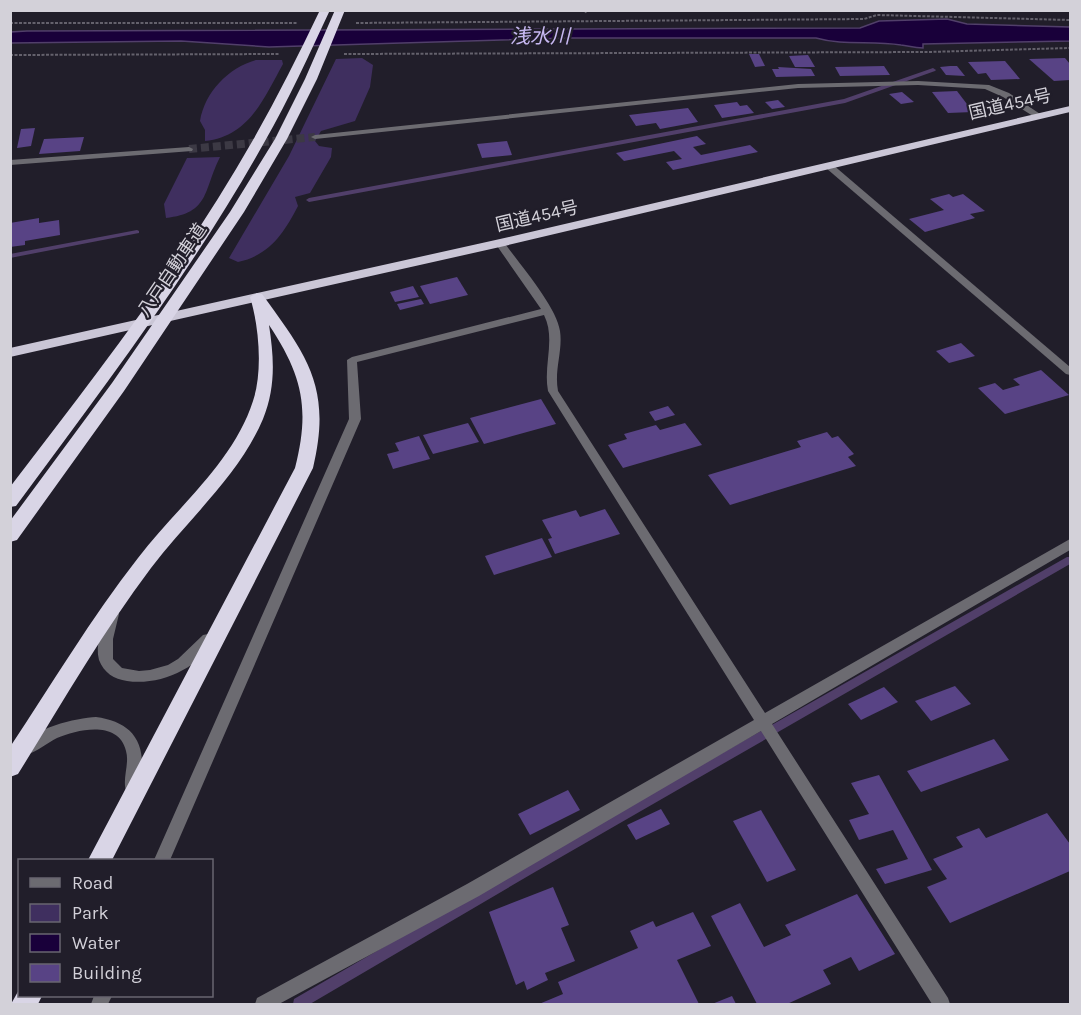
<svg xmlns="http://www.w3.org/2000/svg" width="1081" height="1015" font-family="Karla,'Noto Sans JP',sans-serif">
  <rect width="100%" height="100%" fill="#211e2a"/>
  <g fill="#3f2f5f">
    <path d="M362 58 373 65 370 87 355 121 321 131 315 141 319 146 332 148 331 157 310 193 295 197 298 206C284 233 270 255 238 262L229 258 289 156 336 59Z"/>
    <path d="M256 60H282L283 64C264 98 249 137 205 141V130L200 121C205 92 228 68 256 60Z"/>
    <path d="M220 157C203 191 210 213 166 218L164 204 187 158Z"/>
  </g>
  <path fill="#19003a" stroke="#513f6a" stroke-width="1.5" d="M947 19 967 24 1070 27V41L923 44V48C914 48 909 46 901 45 872 40 844 46 816 38H568L269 47 181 41 11 43 10 32 27 31 860 28 879 21Z"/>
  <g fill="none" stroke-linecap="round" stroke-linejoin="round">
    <g fill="#513f6a" fill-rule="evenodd">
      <polygon points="933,68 936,70 935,71 845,103 309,202 306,200 309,198 844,99"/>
      <polygon points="137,230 139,231 139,233 10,258 10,254"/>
      <polygon points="1067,557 1070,557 1070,564 535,872 310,1004 293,1004 294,999 527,864"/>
    </g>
  </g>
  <g fill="#584385">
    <polygon points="749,54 759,54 765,66 755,67"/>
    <polygon points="808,55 815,67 795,67 789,56"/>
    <polygon points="1065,58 1070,64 1070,80 1054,81 1029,59"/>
    <polygon points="1005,61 1020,79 991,80 986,73 978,74 968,62"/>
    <polygon points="884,66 890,75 840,76 835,67"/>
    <polygon points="950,66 957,66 965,76 946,75 940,67"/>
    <polygon points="778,67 811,69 815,76 776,77 772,69 779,69"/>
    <polygon points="957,91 973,112 948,113 932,92"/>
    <polygon points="902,92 914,102 901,104 889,94"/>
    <polygon points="778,100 785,107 772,109 765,102"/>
    <polygon points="737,102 740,106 747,105 754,113 722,118 714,105"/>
    <polygon points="688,108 698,122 660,129 656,123 636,126 629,115"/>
    <polygon points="35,128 31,146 17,148 21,129"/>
    <polygon points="697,136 706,144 693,147 701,155 750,145 758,152 673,170 666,162 682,159 674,151 624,161 616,153"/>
    <polygon points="84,137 80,151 39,154 44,139"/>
    <polygon points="507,141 512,155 482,158 477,144"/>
    <polygon points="949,194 953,197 963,194 985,211 970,214 975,218 925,232 909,219 944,210 930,199"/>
    <polygon points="39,218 39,223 59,220 60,235 25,241 25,245 10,247 10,223"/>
    <polygon points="457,277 468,295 430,304 420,286"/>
    <polygon points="413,286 419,297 395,302 390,292"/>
    <polygon points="421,299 424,304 400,310 397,304"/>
    <polygon points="961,343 975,356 949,363 936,351"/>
    <polygon points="1041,370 1069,395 1005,414 978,388 995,383 1003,390 1020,385 1013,379"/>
    <polygon points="541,399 556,424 484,444 470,418"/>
    <polygon points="668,406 675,415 655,421 649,412"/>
    <polygon points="468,423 479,442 433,454 423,435"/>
    <polygon points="685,423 702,445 623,468 608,445 627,439 624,434 656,425 660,430"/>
    <polygon points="827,432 832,438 838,436 854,454 848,457 856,466 730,505 708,475 801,447 797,441"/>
    <polygon points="419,436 430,459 393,469 387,454 399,451 395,443"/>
    <polygon points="605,509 620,534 555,554 548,539 552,538 542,520 576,510 580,517"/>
    <polygon points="542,538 552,557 494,575 485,556"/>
    <polygon points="955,686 971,704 931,721 915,701"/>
    <polygon points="884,687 898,702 861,720 848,704"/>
    <polygon points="994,739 1009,760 921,792 907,771"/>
    <polygon points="879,775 932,870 885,884 876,869 908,859 893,830 859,840 849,820 869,814 851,783"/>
    <polygon points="568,790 580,810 530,835 518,814"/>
    <polygon points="661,809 670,824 636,840 627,825"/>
    <polygon points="761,810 796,870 767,882 733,821"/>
    <polygon points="1047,813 1070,844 1070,871 950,923 927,887 947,879 933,859 963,847 956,837 979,828 986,838"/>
    <polygon points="553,887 569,925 561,928 575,961 545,973 548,980 527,990 524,981 516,985 489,912"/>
    <polygon points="857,894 895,954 859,971 851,957 823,970 831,984 787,1004 757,1004 711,916 740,903 764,947 791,935 785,925"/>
    <polygon points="693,912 711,946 677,960 699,1004 539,1004 563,994 558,982 638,948 630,931 653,921 656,927"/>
    <polygon points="732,996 736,1004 712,1004"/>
  </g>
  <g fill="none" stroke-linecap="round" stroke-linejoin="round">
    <polyline stroke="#3c3944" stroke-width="8" stroke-dasharray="8 4" stroke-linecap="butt" points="189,149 315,137"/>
    <g stroke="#64616c" stroke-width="2" stroke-dasharray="3 1.5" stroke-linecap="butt">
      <polyline points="585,10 586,13"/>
      <polyline points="10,23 298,23"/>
      <polyline points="356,23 864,19 877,15 1070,20"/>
      <polyline points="344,54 928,52 1070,48"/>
      <polyline points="10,55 280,54"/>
    </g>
    <g fill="#6c6b71" fill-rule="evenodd">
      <path d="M112 609 117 610 119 614 113 639V659L122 668 139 671 150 670 168 665 178 659 203 635 208 634 213 635 215 639C199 669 159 686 127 681 114 679 104 673 99 660 95 645 102 628 105 614L107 610Z"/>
      <path d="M96 717C126 721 144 736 142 769 141 777 141 785 137 793L132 795 127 793C121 781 130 764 126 751 119 720 78 729 57 738 47 743 38 751 28 754L23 753 21 748C30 728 77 718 96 717Z"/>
    </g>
    <g fill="#6c6b71" fill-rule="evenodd">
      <polygon points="826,164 832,164 1070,367 1070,375 1066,374 826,168"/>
      <path d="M500 240 503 241C518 262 557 307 560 331 563 351 554 370 558 391L765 713 1070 539V550L772 724 948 998 950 1004H932L761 731 479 896 279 1004H255L257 998 467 884 754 720 548 391C543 365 556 339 544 315L357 362 361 419 170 860H154L349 419 347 360 352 357 541 309 495 243Z"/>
      <polygon points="94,996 112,996 108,1004 91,1004"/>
    </g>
    <g fill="#6c6b71" fill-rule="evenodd">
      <polygon points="918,81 989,85 1009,93 1043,116 1036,118 1003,97 985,89 918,85 798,88 315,139 311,137 315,135 798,84"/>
      <polygon points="189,147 193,149 192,151 10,165 10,160"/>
    </g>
    <polygon fill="#cac6d6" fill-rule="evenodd" points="1070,106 1070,112 500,247 10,357 10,348 500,239"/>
    <g fill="#d9d5e6" fill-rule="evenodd">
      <path d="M320 10H330C309 55 289 99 265 141 193 270 104 387 16 506L10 507V487C96 375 183 263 253 140 277 98 299 54 320 10Z"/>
      <polygon points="335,10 345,10 317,79 287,139 244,212 124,391 17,540 10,542 10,521 112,383 230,212 275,139 305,79"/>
      <path d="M257 293 262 294C308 357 332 388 313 468L112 860H88L295 468C310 409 303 376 269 325 274 358 276 387 263 419 239 476 188 519 151 568 102 633 61 705 18 774L10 777V747C52 684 91 618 138 558 177 507 233 463 253 401 263 371 259 326 250 297Z"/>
      <polygon points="20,988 20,996 42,996 38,1004 11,1004"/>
    </g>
  </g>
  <g text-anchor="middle" stroke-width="4.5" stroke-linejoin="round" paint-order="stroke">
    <g font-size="18" fill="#d3d1d9" stroke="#211e2a">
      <text transform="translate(1010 104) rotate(-13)" y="6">国道454号</text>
      <text transform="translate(537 216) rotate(-13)" y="6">国道454号</text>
      <text transform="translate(172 270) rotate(-56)" y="6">八戸自動車道</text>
    </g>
    <g font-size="20" font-style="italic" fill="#c6b7f0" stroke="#211e2a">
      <text x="540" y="43">浅水川</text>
    </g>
  </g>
  <rect width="1081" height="1015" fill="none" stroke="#d3d1d9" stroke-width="24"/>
  <rect x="18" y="859" width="195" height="138" fill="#211e2a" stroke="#686670" stroke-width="1.5"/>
  <rect x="30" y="878" width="30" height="9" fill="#6c6b71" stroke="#686670" stroke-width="1.5"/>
  <text x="72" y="889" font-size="18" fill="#d3d1d9">Road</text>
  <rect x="30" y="904" width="30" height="18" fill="#3f2f5f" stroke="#686670" stroke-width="1.5"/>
  <text x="72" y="919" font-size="18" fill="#d3d1d9">Park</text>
  <rect x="30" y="934" width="30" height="18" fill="#19003a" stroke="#686670" stroke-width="1.5"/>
  <text x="72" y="949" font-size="18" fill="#d3d1d9">Water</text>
  <rect x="30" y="964" width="30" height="18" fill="#584385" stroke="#686670" stroke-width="1.5"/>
  <text x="72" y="979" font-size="18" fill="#d3d1d9">Building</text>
</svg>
